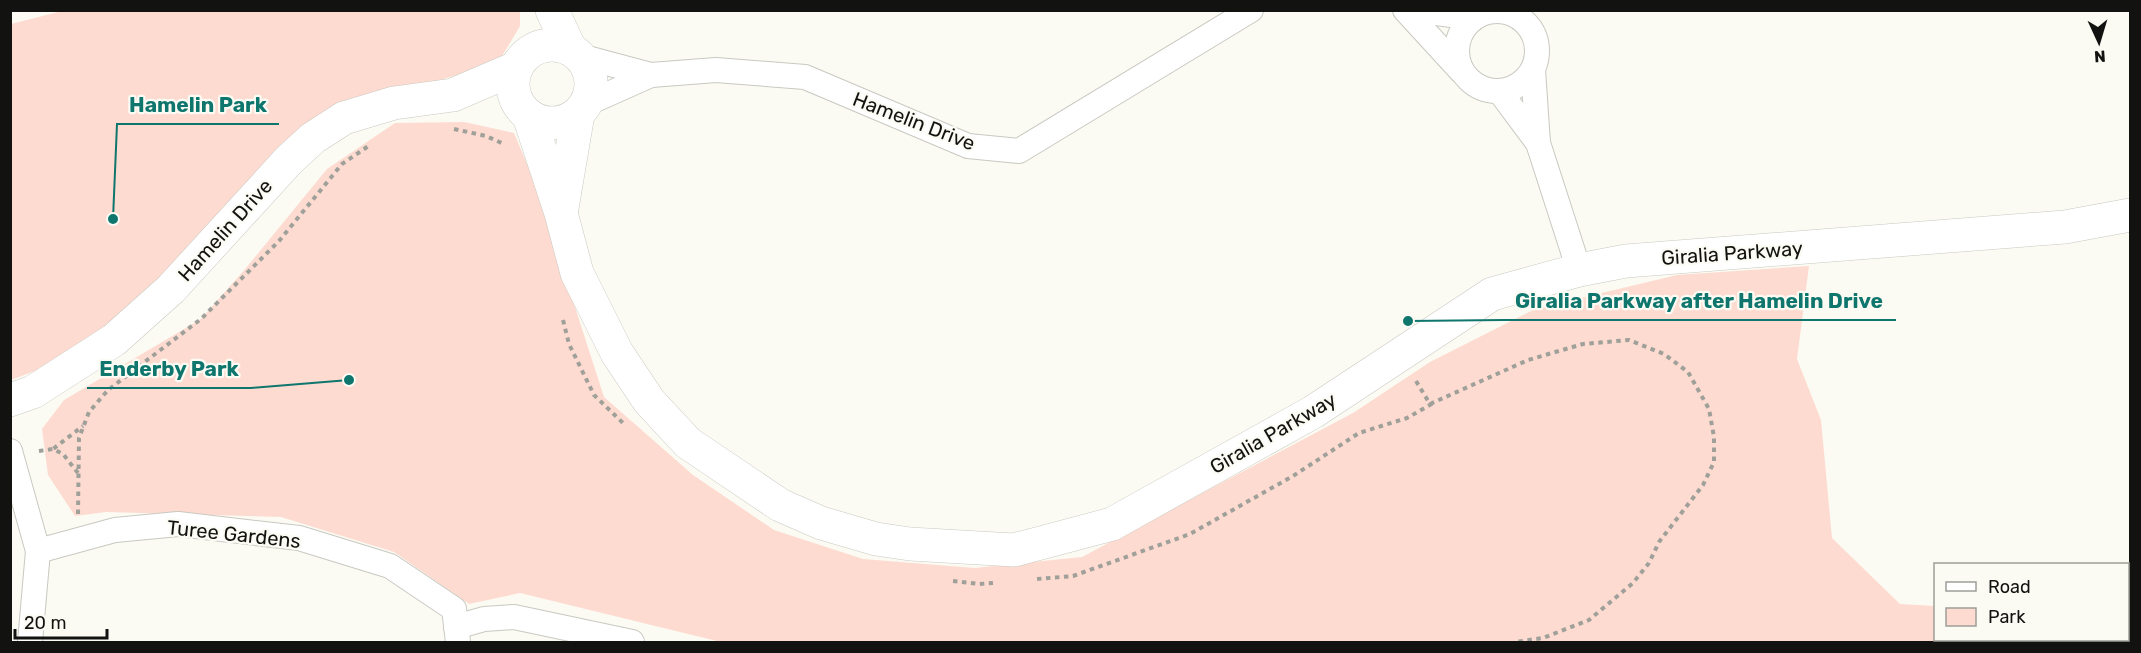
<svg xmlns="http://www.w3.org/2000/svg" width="2141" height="653" font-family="Rubik,sans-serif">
  <rect width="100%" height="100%" fill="#fbfbf4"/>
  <g fill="#fedbd0">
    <polygon points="66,10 520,11 520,26 498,63 440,80 347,102 152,290 56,363 11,380 11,24"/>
    <polygon points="464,122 514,133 535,183 604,397 693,475 774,530 863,559 975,568 1082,557 1353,413 1430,362 1535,309 1677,275 1809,266 1797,359 1821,420 1832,538 1900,604 1935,606 1936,640 2128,640 2128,605 2130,604 2130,642 721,642 520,593 469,604 394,552 281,517 106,512 75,516 48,475 42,429 64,400 201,319 246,268 327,169 395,123"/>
  </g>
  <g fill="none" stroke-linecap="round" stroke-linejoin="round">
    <g stroke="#c9c9c2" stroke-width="26">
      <g id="street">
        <polyline points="1405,10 1461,71"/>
        <polyline points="1414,10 1474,18"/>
        <circle cx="1497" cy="51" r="40"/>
        <polyline points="580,56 651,75 716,70 805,77 968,146 1019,151 1251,10"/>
        <polyline points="1533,70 1538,143 1579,270"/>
        <polyline points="1500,92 1538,143"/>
        <polyline points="586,104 651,75"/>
        <polyline points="10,451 38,551 30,642"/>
        <polyline points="38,551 115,530 178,524 299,538 390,566 454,609 458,642"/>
        <polyline points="456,627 484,619 514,617 632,642"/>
      </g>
    </g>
    <g stroke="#c9c9c2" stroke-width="34">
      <g id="secondary">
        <polyline points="552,10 570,49"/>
        <circle cx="552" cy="84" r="39"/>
        <polyline points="529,116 561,213 577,273 617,353 649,401 688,443 780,505 821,523 876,539 910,544 1014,550 1112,524 1313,412 1492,294 1579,270 1626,261 2065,227 2130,215"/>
        <polyline points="562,208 578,114"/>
        <polyline points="10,400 33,392 114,340 171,289 289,160 313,138 344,118 394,103 453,95 516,68"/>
      </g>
    </g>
    <g stroke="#a0a09b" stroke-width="4" stroke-dasharray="4.5 4.5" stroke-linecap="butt">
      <polyline points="454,129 486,136 504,144"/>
      <polyline points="563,320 569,344 594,395 625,425"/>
      <polyline points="1416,381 1430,404 1528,360 1583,344 1629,340 1664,354 1688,372 1709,409 1714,437 1714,462 1703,485 1659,542 1649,563 1633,583 1589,620 1543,638 1515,642"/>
      <polyline points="39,451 53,449"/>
      <polyline points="78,473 63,454 53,449 83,426"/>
      <polyline points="78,514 79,438 89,412 108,390 201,319 279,241 342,164 370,145"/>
      <polyline points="1037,579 1073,576 1190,534 1293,476 1359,433 1407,418 1435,402"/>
      <polyline points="953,581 979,584 993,583"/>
    </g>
    <use href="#street" stroke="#fff" stroke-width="24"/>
    <use href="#secondary" stroke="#fff" stroke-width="33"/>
  </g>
  <g text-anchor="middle" stroke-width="4.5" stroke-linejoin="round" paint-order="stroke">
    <g font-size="20" fill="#121210" stroke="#fbfbf4">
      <text transform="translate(914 121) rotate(21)" y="7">Hamelin Drive</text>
      <text transform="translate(225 230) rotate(-48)" y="7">Hamelin Drive</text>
      <text transform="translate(1732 253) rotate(-4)" y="7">Giralia Parkway</text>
      <text transform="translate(1273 433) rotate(-30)" y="7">Giralia Parkway</text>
      <text transform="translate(234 534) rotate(6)" y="7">Turee Gardens</text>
    </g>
  </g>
  <path fill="none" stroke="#0f766e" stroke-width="2" d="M113 219L117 124H279M1408 321L1503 320H1896M349 380L251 388H87"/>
  <g fill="#0f766e" stroke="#fbfbf4" stroke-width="2">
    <circle cx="113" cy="219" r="6"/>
    <circle cx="1408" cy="321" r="6"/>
    <circle cx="349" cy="380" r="6"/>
  </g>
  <g font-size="21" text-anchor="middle" font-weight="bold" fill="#0f766e" stroke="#fbfbf4" stroke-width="4.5" stroke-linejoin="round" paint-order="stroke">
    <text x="198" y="112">Hamelin Park</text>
    <text x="1699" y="308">Giralia Parkway after Hamelin Drive</text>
    <text x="169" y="376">Enderby Park</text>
  </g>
  <rect width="2141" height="653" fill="none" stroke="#121210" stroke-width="24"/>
  <rect x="1934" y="563" width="195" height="78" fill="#fbfbf4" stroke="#9e9e99" stroke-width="1.5"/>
  <rect x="1946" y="582" width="30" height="9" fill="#ffffff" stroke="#9e9e99" stroke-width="1.5"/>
  <text x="1988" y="593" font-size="18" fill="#121210">Road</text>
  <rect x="1946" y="608" width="30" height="18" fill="#fedbd0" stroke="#9e9e99" stroke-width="1.5"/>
  <text x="1988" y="623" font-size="18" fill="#121210">Park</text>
  <g transform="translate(2099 42) rotate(176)" stroke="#fbfbf4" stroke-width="4.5" paint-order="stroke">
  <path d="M0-4.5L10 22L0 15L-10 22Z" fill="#121210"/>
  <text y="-9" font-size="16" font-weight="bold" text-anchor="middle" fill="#121210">N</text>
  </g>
  <path d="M15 629v9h92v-9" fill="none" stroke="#121210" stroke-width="3"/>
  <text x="24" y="629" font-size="18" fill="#121210" stroke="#fbfbf4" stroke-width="4.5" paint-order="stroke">20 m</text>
</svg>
